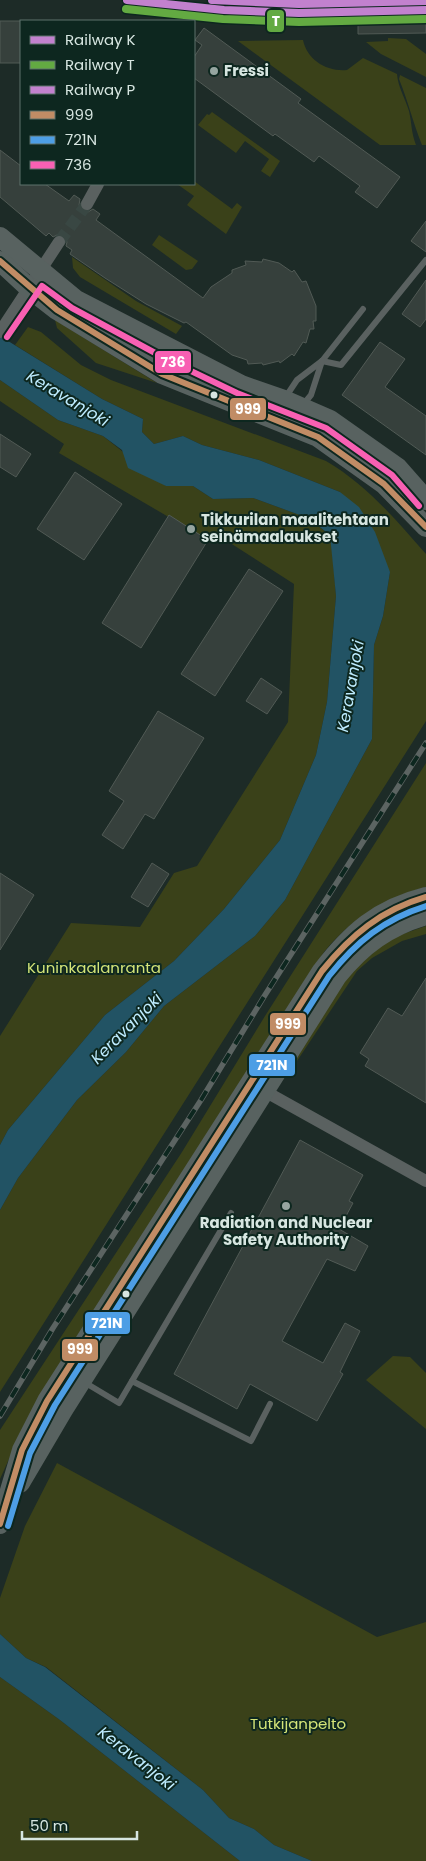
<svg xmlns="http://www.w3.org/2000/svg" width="426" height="1861" font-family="Poppins,sans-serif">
  <rect width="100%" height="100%" fill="#1d2b27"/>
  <g fill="#3a4119">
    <polygon points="388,38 406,39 426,54 426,77 381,54 366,42 388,41"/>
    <path d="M303 40C307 60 327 72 347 70L363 58 397 74C398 87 405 98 409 111 412 124 411 132 416 145H380L238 41Z"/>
    <path d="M400 75 426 88V145H422C413 123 408 101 399 79Z"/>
    <polygon points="212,112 280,161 270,177 261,171 269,159 245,141 236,153 198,125 207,114 209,115"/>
    <polygon points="194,181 232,209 237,203 242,207 226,234 187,205 194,196 177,184 194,184"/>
    <polygon points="159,235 198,261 192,269 186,270 152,245"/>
    <polygon points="72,257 136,301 182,326 176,334 80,277 73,268"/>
    <polygon points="55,320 157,383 96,363 57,328"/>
    <path d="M28 327 41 332 81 365 111 380 326 461C367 485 395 519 426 554V721L0 1392V1210L18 1178 77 1100 126 1052 164 1006 255 936 285 900 372 739 374 645 383 616 390 572 340 492 259 460 202 445 183 436 154 444 142 432 143 419 102 399 15 345Z"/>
    <polygon points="0,380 58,420 103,436 166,486 193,486 213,499 253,498 308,518 331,536 336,596 327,702 316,755 280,840 224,909 174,961 105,1015 8,1130 0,1145 0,1036 71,923 140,927 174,873 197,866 288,722 294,584 213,532 208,540 59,453 64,444 0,401"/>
    <path d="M426 763V887C384 898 351 919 324 952L18 1439 0 1479V1430L182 1152 265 1016Z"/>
    <polygon points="426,926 426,934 402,941 372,958 357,971 293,1067 288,1064 343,978 391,938"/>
    <polygon points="393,1356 410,1357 426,1373 426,1429 366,1380"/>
    <polygon points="57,1463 377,1637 426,1622 426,1861 312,1861 274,1845 254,1829 229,1818 203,1790 46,1667 26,1658 0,1634 0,1598 25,1526"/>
    <polygon points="0,1677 60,1720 240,1861 0,1861"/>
  </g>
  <g fill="#225364">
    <polygon points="0,336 102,399 143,419 142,432 154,444 183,436 202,445 259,460 340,492 359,507 375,532 390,572 383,616 374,645 372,739 285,900 255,936 164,1006 126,1052 77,1100 18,1178 0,1210 0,1145 8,1130 105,1015 174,961 224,909 280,840 316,755 327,702 336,596 330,535 308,518 253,498 213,499 193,486 166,486 128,468 122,450 103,436 58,420 0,380"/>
    <polygon points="0,1634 26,1658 45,1667 203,1790 229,1818 254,1829 274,1845 312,1861 240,1861 60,1720 0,1677"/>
  </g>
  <g fill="#36403c" stroke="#515a55">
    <polygon points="426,17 426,33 358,34 358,18"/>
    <rect x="0" y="21" width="21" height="42"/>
    <polygon points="204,28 301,99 298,103 400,177 377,208 355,192 360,186 319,156 314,162 275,134 273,136 194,78 194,57 202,45 195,40"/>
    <polygon points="0,150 21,166 21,184 45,184 69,201 74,195 80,199 79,205 83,211 88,212 93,209 100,214 96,220 203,298 211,287 232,273 232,270 246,265 245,261 262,262 263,259 279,263 292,272 294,270 302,282 306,281 316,306 316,321 313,321 314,329 310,329 306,343 303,342 294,356 292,354 280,363 279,361 263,365 262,363 248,364 247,360 232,355 186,322 184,323 146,304 105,278 70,254 72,250 66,246 67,242 64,236 59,234 53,237 49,233 46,236 0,197"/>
    <polygon points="426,221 426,252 411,241"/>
    <polygon points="426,280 426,319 420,327 402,314"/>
    <polygon points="380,342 405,359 385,387 426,416 426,455 342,395"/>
    <polygon points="0,434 31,454 16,477 0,467"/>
    <polygon points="75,472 122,504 84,560 37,529"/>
    <polygon points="169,515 208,540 141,648 102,623"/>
    <polygon points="249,569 283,591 215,696 181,674"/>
    <polygon points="261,678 282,692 267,714 246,701"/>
    <polygon points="158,711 204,738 154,819 145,814 123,849 102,835 124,801 109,791"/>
    <polygon points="152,863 169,874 148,907 131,897"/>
    <polygon points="0,873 34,895 0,950"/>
    <polygon points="426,978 426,1103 365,1066 369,1059 360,1053 388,1008 402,1016"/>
    <polygon points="300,1140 363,1175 349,1201 353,1203 339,1229 368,1246 355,1271 327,1259 282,1341 323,1363 345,1323 360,1331 340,1372 343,1374 317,1421 250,1384 237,1409 174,1374"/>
  </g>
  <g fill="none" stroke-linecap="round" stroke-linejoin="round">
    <polyline stroke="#394743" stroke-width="12" stroke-dasharray="12 6" stroke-linecap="butt" points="59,242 87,204"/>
    <g stroke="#5a6160" stroke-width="6">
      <polyline points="322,361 341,365 426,260"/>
      <polyline points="285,398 297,380 322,361 363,309"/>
      <polyline points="288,423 311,395 322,361"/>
      <polyline points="132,1381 251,1441 270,1404"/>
      <polyline points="84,1382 119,1403 231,1213"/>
    </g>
    <g stroke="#5a6160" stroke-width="12">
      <polyline points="87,204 98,184"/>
      <polyline points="0,332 59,242"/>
      <polyline points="259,1088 426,1181"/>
    </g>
    <g stroke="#586260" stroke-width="20">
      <polyline points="0,237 76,300 241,385 284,400 330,420 398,468 426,500"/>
      <polyline points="0,261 30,289 57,310 162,374 318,437 384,484 426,527"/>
      <path d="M20 1483 63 1410 337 976C362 945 388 926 426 915"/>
      <path d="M0 1524 22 1450 47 1401 322 971C351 933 378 909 426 897"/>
    </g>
    <g stroke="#5c6462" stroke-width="5.5">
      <polyline id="rail" points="0,1416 53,1328 201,1100 265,995 426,743"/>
    </g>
    <use href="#rail" stroke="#0d271f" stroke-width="4" stroke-dasharray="11" stroke-linecap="butt"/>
    <g stroke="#0d271f" stroke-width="10">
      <g id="bus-1">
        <polyline points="0,261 57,310 162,374 318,437 384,484 426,527"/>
        <path d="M0 1524 22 1450 47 1401 322 971C351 935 381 910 426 897"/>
      </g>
    </g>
    <g stroke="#0d271f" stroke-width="10">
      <path id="bus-2" d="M8 1526 30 1453 55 1405 329 976C356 942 384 919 426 906"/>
    </g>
    <g stroke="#0d271f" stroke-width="10">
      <polyline id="bus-3" points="7,337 42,286 72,308 170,361 237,393 326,428 392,475 419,506"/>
    </g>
    <use href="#bus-1" stroke="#c18c65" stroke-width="6"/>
    <use href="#bus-2" stroke="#4d9ee5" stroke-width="6"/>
    <use href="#bus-3" stroke="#f860b3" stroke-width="6"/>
    <g stroke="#0d271f" stroke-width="11">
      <polyline id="rail-1" points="127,0 224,10 299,13 426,10"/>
    </g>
    <g stroke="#0d271f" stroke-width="11">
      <polyline id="rail-2" points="126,9 223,19 299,22 426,19"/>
    </g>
    <g stroke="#0d271f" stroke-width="11">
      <polyline id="rail-3" points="212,0 299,4 426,1"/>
    </g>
    <use href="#rail-1" stroke="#c281ce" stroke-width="8"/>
    <use href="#rail-2" stroke="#63aa42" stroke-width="8"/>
    <use href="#rail-3" stroke="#c281ce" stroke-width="8"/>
  </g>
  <g fill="#96a5a0" stroke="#0d271f" stroke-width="2">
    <circle cx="214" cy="71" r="5"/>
    <circle cx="191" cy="529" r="5"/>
    <circle cx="286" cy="1206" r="5"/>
  </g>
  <g fill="#d7e6e1" stroke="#0d271f" stroke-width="2">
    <circle cx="214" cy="395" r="4.5"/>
    <circle cx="126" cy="1294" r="4.5"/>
  </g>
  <g text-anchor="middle" stroke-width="4" stroke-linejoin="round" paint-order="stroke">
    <g font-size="15" font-weight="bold" fill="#d7e6e1" stroke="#0d271f" text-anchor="start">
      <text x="224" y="76">Fressi</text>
      <text x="201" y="525">Tikkurilan maalitehtaan<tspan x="201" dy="17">seinämaalaukset</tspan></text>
      <text x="286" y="1228" text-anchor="middle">Radiation and Nuclear<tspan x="286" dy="17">Safety Authority</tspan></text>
    </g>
    <g font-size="15" fill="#d4e478" stroke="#0d271f">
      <text x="94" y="973">Kuninkaalanranta</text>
      <text x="298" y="1729">Tutkijanpelto</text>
    </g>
    <g font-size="16" font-style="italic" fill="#beecff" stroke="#0d271f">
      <text transform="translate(68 398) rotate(31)" y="6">Keravanjoki</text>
      <text transform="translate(350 686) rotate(-80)" y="6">Keravanjoki</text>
      <text transform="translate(126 1028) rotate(-45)" y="6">Keravanjoki</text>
      <text transform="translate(137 1758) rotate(38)" y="6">Keravanjoki</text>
    </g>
  </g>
  <g stroke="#0d271f" stroke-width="2">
    <rect x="266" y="9" width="19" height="24" rx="5" fill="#63aa42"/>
    <rect x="154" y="350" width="38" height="24" rx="5" fill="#f860b3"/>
    <rect x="229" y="397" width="38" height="24" rx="5" fill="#c18c65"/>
    <rect x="269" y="1012" width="38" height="24" rx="5" fill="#c18c65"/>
    <rect x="248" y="1053" width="48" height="24" rx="5" fill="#4d9ee5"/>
    <rect x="84" y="1311" width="47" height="24" rx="5" fill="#4d9ee5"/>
    <rect x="61" y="1338" width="38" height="24" rx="5" fill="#c18c65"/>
  </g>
  <g font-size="14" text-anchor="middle" font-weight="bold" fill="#fff">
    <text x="276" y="26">T</text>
    <text x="173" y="367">736</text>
    <text x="248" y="414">999</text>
    <text x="288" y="1029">999</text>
    <text x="272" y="1070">721N</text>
    <text x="107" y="1328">721N</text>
    <text x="80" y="1354">999</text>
  </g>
  <rect x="20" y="20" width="175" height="165" fill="#0d271f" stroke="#5e736d"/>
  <rect x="30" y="36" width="25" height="8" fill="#c281ce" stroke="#5e736d"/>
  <text x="65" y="45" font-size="15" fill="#d7e6e1">Railway K</text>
  <rect x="30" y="61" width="25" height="8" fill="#63aa42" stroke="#5e736d"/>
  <text x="65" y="70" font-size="15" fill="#d7e6e1">Railway T</text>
  <rect x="30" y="86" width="25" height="8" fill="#c281ce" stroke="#5e736d"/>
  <text x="65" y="95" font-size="15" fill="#d7e6e1">Railway P</text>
  <rect x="30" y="111" width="25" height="8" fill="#c18c65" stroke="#5e736d"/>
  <text x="65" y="120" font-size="15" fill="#d7e6e1">999</text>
  <rect x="30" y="136" width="25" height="8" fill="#4d9ee5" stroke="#5e736d"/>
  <text x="65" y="145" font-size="15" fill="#d7e6e1">721N</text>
  <rect x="30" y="161" width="25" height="8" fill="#f860b3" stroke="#5e736d"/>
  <text x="65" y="170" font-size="15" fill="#d7e6e1">736</text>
  <path d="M22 1831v8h115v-8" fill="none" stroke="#d7e6e1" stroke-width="2.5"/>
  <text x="30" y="1831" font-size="15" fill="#d7e6e1" stroke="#0d271f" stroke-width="4" paint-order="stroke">50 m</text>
</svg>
